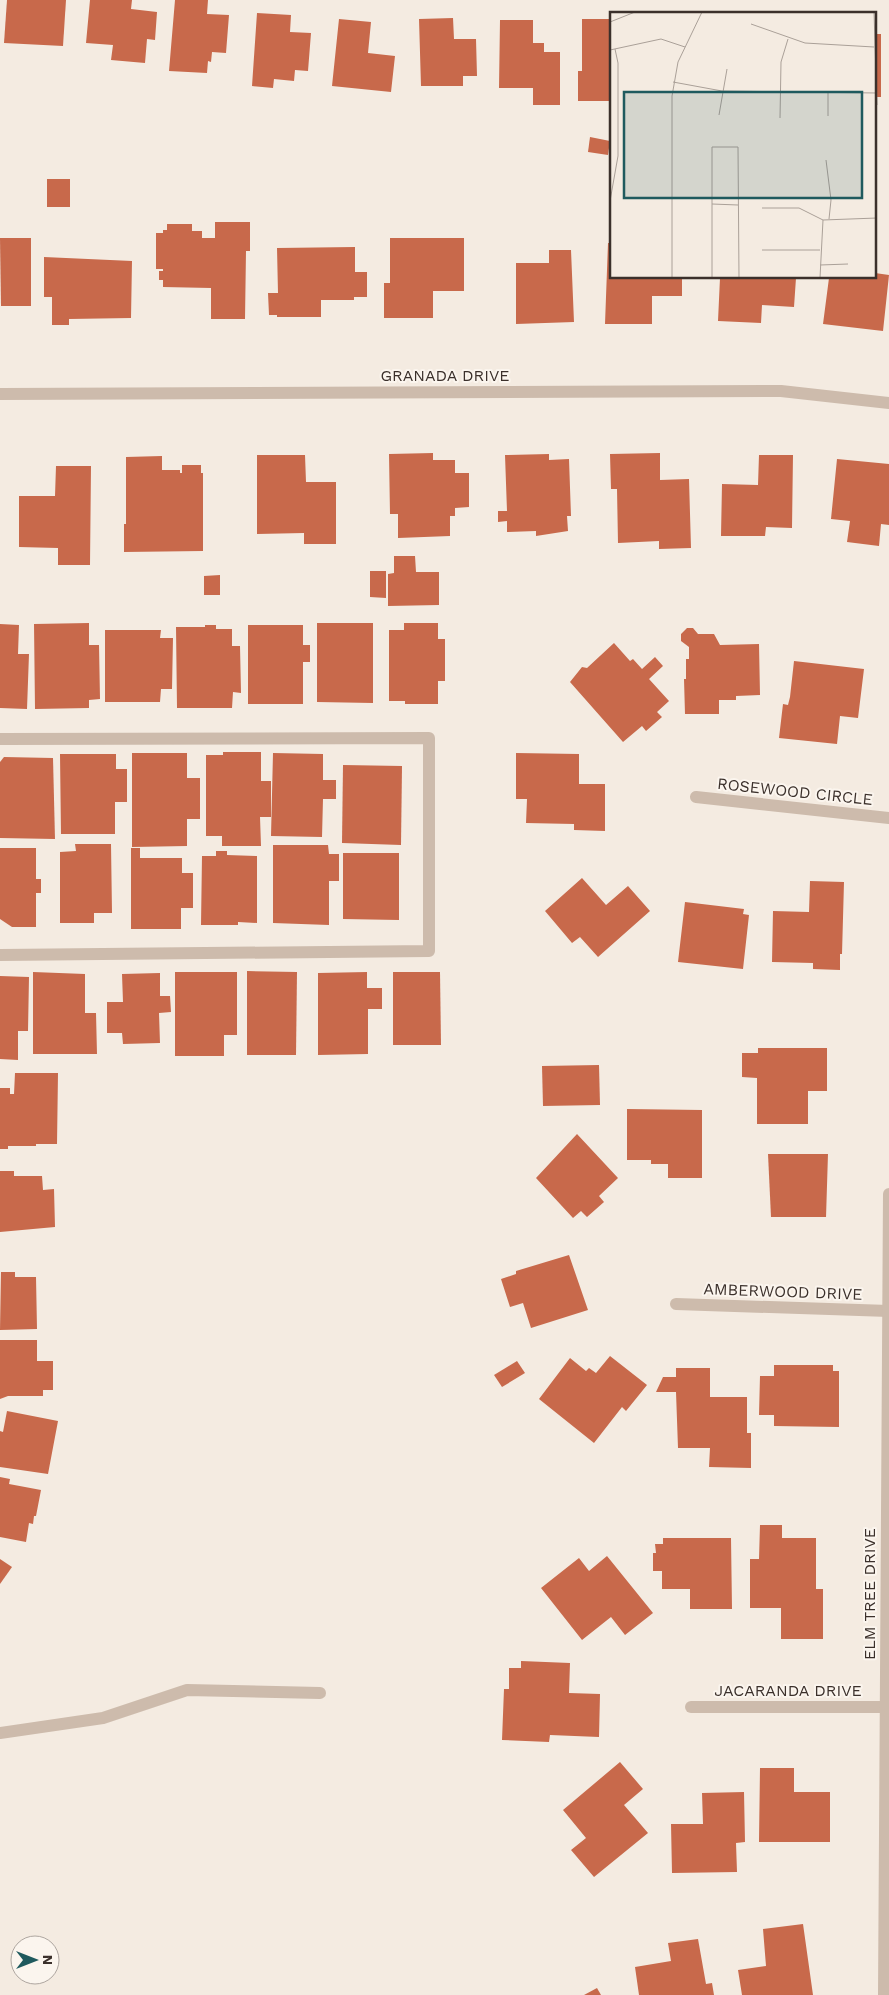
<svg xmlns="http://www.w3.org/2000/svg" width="889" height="1995" font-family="'Work Sans',sans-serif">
  <rect width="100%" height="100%" fill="#f4ebe1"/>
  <g fill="#c8694b">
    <polygon points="7,0 66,0 63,46 4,43"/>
    <polygon points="90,0 132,0 131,9 157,12 155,40 147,39 145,63 111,60 113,45 86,43"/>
    <polygon points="175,0 208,0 207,14 229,15 226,53 212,52 211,62 208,61 207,73 169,71"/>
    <polygon points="257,13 291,15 290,32 311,33 308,71 295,70 294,81 274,79 273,88 252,86"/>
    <polygon points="453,18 454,39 476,39 477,76 463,76 463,86 421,86 419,19"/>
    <polygon points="339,19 371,22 368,53 395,56 391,92 332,86"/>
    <polygon points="582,19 612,19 612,101 578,101 578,71 582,71"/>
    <polygon points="500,20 533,20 533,43 544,43 544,52 560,52 560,105 533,105 533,88 499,88"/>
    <rect x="875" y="34" width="6" height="63"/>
    <polygon points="590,137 610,141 608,155 588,152"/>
    <rect x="47" y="179" width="23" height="28"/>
    <polygon points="215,222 250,222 250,251 246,251 245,319 211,319 211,288 163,287 163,280 159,280 159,271 163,271 163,269 156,269 156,233 163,233 163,230 167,230 167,224 192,224 192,231 202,231 202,238 215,238"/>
    <polygon points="0,238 31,238 31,306 1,306"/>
    <polygon points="390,238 464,238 464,291 433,291 433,318 384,318 384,283 390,283"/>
    <polygon points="608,243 612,243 612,278 682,278 682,296 652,296 652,324 605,324"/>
    <polygon points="355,247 355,272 367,272 367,297 354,297 354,300 321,300 321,317 277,317 277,315 269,315 268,293 278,293 277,248"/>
    <polygon points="549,250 571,250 574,322 516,324 516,263 549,263"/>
    <polygon points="44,257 132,261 131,318 69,319 69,325 52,325 52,297 44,297"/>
    <polygon points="875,273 889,275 883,331 823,324 829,278 875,278"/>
    <polygon points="720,278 796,278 794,307 762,305 761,323 718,321"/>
    <polygon points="433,453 433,460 455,460 455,473 469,473 469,507 455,508 455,516 450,516 450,536 398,538 398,514 390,514 389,454"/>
    <polygon points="660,453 660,480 689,479 691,548 659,549 659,541 618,543 617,489 611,489 610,454"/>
    <polygon points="549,454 549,460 569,459 571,516 567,516 568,531 536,536 536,531 507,532 507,521 498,522 498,511 507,511 505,455"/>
    <polygon points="257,455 305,455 306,482 336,482 336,544 304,544 304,533 257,534"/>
    <polygon points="759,455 793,455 792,528 766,527 765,536 721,536 722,484 758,485"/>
    <polygon points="162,456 162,470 180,470 180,473 182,473 182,465 201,465 201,473 203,473 203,551 124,552 124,524 126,524 126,457"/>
    <polygon points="837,459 889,464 889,525 881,524 879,546 847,542 850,521 831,519"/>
    <polygon points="56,466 91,466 90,565 58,565 58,548 19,547 19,496 55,496"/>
    <polygon points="394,556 415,556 416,572 439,572 439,605 388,606 388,574 394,573"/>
    <polygon points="370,571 386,571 386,598 370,597"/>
    <polygon points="220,575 220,595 204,595 204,576"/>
    <polygon points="89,623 89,645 99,645 100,699 89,700 89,708 35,709 34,624"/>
    <polygon points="317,623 373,623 373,703 317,702"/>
    <polygon points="404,623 438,623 438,639 445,639 445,681 438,681 438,704 405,704 405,701 389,701 389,630 404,630"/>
    <polygon points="0,624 19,625 18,654 29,654 27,709 0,708"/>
    <polygon points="205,625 216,625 216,629 232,629 232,646 240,646 241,693 233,692 232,708 177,708 176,627 205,627"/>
    <polygon points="248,625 303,625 303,645 310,645 310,662 303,662 303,704 248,704"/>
    <polygon points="687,628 693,628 698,634 714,634 720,645 759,644 760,695 736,696 736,700 719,700 719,714 685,714 684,679 686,679 686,659 689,659 689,647 681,641 681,634"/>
    <polygon points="105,630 161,630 160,638 173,638 172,689 161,689 160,702 105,702"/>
    <polygon points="614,643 630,661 633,659 642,669 655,657 663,666 649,679 669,701 657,712 662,717 646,731 642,726 623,742 570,682 582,667 587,668"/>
    <polygon points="794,661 864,669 858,718 840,716 837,744 779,738 783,704 788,705 790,697"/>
    <polygon points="223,752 261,752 261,781 271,781 271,817 260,817 261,846 222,846 222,836 206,836 206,755 223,755"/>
    <polygon points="132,753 187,753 187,778 200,778 200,819 187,819 187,846 132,847"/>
    <polygon points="273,753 323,754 323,780 336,780 336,799 323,799 322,837 271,836"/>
    <polygon points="516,753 579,754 579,784 605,784 605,831 574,830 574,824 526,823 527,799 516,799"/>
    <polygon points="60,754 116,754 116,769 127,769 127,802 115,802 115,834 61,834"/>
    <polygon points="4,757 53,758 55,839 0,838 0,762"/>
    <polygon points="343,765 402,766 401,845 342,843"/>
    <polygon points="75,844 111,844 112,913 94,913 94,923 60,923 60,852 76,851"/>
    <polygon points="273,845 328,845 329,854 339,854 339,881 329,881 329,925 273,923"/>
    <polygon points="0,848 36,848 36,879 41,879 41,893 36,893 36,927 12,927 0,919"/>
    <polygon points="131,848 140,848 140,858 182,858 182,873 193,873 193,908 181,908 181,929 131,929"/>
    <polygon points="216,851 227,851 227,855 257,856 257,923 238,922 238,925 201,925 202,856 216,856"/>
    <polygon points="343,853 399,853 399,920 343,919"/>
    <polygon points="582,878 606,905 628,886 650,911 598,957 580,937 572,943 545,911"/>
    <polygon points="810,881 844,882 842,954 840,954 840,970 813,969 813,963 772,962 773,911 809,912"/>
    <polygon points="685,902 744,909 743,914 749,915 743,969 678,962"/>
    <polygon points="247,971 297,972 296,1055 247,1055"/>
    <polygon points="33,972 85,974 85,1013 96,1013 97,1054 33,1054"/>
    <polygon points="175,972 237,972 237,1035 224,1035 224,1056 175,1056"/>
    <polygon points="367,972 367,988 382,988 382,1009 368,1009 368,1054 318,1055 318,973"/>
    <polygon points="393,972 440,972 441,1045 393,1045"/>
    <polygon points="160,973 160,996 170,996 171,1012 159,1013 160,1043 123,1044 122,1033 107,1033 107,1002 123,1002 122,974"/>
    <polygon points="0,976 29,977 28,1031 18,1031 18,1060 0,1059"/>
    <polygon points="758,1048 827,1048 827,1091 808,1091 808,1124 757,1124 757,1078 742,1077 742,1053 758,1053"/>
    <polygon points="599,1065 600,1105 543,1106 542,1066"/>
    <polygon points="15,1073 58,1073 57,1144 36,1144 36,1146 8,1146 8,1149 0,1149 0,1088 10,1088 10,1094 14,1094"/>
    <polygon points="627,1109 702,1110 702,1178 668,1178 668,1164 651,1164 651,1160 627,1160"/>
    <polygon points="577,1134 618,1178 599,1196 604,1202 587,1217 581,1211 573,1218 536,1178"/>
    <polygon points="768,1154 828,1154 826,1217 771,1217"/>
    <polygon points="0,1171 14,1171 14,1176 42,1176 43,1190 54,1189 55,1227 0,1232"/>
    <polygon points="569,1255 588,1310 531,1328 523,1303 510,1307 501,1279 516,1274 516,1271"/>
    <polygon points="1,1272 15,1272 15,1277 36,1277 37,1329 0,1330"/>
    <polygon points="0,1340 37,1340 37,1361 53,1361 53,1390 43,1390 43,1396 8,1396 0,1399"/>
    <polygon points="610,1356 647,1385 626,1411 622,1407 594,1443 539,1399 570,1358 586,1371 589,1368 596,1373"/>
    <polygon points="517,1361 525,1373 502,1387 494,1375"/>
    <polygon points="774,1365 833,1365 833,1371 839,1371 839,1427 774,1426 774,1415 759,1415 760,1376 774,1376"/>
    <polygon points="676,1368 710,1368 710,1397 747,1397 747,1433 751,1433 751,1468 709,1467 710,1448 678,1448 676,1392 656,1392 663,1377 676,1377"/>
    <polygon points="7,1411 58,1421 48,1474 0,1467 0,1431 3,1432"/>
    <polygon points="0,1477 10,1479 9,1484 41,1490 36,1516 34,1516 33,1524 29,1523 26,1542 0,1537"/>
    <polygon points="760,1525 782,1525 782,1538 816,1538 816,1589 823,1589 823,1639 781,1639 781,1608 750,1608 750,1559 759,1559"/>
    <polygon points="663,1538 731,1538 732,1609 690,1609 690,1589 662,1589 662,1571 653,1571 653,1553 656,1553 655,1544 663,1544"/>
    <polygon points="607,1556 653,1613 625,1635 611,1617 582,1640 541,1588 579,1558 589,1571"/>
    <polygon points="0,1559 12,1567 0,1584"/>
    <polygon points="521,1661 570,1663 569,1693 600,1694 599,1737 550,1735 549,1742 502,1740 504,1689 509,1689 509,1668 521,1668"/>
    <polygon points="620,1762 643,1789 624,1805 648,1833 594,1877 571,1850 586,1838 563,1810"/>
    <polygon points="760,1768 794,1768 794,1792 830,1792 830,1842 759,1842"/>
    <polygon points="744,1792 745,1842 736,1843 737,1872 672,1873 671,1824 703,1824 702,1793"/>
    <polygon points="803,1924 813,1995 742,1995 738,1970 766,1966 763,1929"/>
    <polygon points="698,1939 706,1984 712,1983 714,1995 639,1995 635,1967 671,1961 668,1943"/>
    <polygon points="597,1988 601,1995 584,1995"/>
  </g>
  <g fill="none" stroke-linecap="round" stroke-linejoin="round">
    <g stroke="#cdbbac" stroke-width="12">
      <polyline points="0,394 781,391 889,403"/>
      <polyline points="0,739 429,738 429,951 0,955"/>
      <polyline points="696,797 889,818"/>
      <polyline points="676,1304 889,1311"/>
      <polyline points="691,1707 885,1707"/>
      <polyline points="0,1733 103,1718 187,1690 320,1693"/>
      <polyline points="884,1995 889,1194"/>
    </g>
  </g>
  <g text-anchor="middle" stroke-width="4" stroke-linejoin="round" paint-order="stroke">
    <g font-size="16" fill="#3b302b" stroke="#fbf5ee">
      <text x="445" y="381">GRANADA DRIVE</text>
      <text transform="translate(795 791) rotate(6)" y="6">ROSEWOOD CIRCLE</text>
      <text transform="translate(783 1291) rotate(2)" y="6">AMBERWOOD DRIVE</text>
      <text transform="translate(869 1594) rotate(-90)" y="6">ELM TREE DRIVE</text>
      <text x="788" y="1696">JACARANDA DRIVE</text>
    </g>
  </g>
  <g transform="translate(610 12)">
    <rect width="266" height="266" fill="#f4ebe1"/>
    <path fill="none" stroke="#aaa098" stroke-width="1" d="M264 0 267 93M0 10 25 0M141 12 195 31 264 35M0 38 51 27 75 35M63 70 112 79 267 81M218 81V104M109 103 117 57M170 106 171 50 178 27M216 148 221 188 219 207M0 189 8 144V51L5 37M102 192 128 193M152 196H189L213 208M152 238H210M210 253 238 252M62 266V84L68 50 92 0M102 266V135H128L129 266M210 266 213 208 267 206"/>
    <path fill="#1f5a5e" fill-opacity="0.15" stroke="#1f5a5e" stroke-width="2.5" d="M14 80H252V186H14Z"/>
    <rect width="266" height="266" fill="none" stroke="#3b302b" stroke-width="2.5"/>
  </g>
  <g transform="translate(35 1960) rotate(90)"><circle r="24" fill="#fbf5ee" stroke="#aea6a0"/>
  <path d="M0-4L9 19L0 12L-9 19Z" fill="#1f5a5e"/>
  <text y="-8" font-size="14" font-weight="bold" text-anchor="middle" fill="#3b302b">N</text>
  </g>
</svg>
